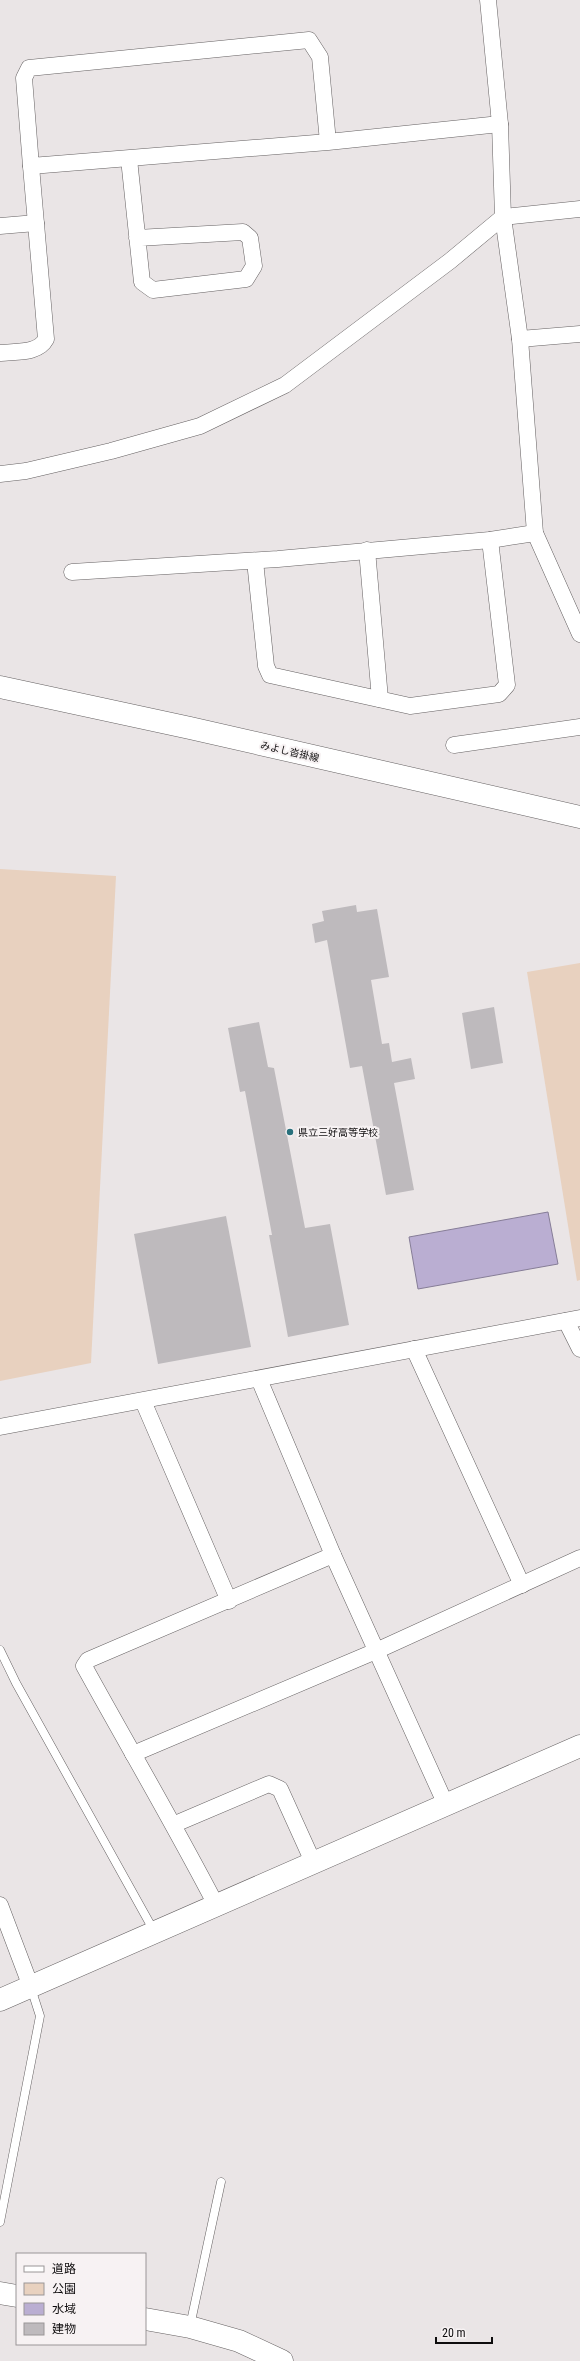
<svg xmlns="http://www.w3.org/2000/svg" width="580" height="2361" font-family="'Roboto Condensed','Noto Sans JP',sans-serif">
  <rect width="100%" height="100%" fill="#eae5e6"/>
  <g fill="#e8d1bf">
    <polygon points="0,869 116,876 91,1363 0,1381"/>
    <polygon points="580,963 580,1280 577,1281 527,972"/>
  </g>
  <polygon fill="#baaed2" stroke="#867d97" points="548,1212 558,1264 418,1289 409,1237"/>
  <g fill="#bebabd">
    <polygon points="356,905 357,912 377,909 389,977 371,980 382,1044 389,1043 392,1062 411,1058 415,1079 394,1083 414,1190 386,1195 362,1066 350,1068 327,940 315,943 312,924 324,921 322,911"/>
    <polygon points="494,1007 503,1063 471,1069 462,1013"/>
    <polygon points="259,1022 268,1067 274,1068 305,1228 330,1224 349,1325 288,1337 269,1235 272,1235 245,1091 240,1092 228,1028"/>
    <polygon points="226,1216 251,1347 158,1364 134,1234"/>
  </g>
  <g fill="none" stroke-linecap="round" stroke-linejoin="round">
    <g stroke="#656162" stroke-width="9">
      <g id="lane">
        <polyline points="0,1650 16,1683 154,1931"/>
        <polyline points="0,2222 40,2016 31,1988"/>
        <polyline points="190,2326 221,2182"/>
      </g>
    </g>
    <g stroke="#656162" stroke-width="17">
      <g id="street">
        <polyline points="488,0 500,124 503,217 520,339 535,533 580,634"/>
        <polyline points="328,142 320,57 309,40 29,68 24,78 31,166 328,142 500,124"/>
        <polyline points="129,159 142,282 153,290 246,279 254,266 250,238 243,232 137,238"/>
        <polyline points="0,226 36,223"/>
        <polyline points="520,339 580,334"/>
        <path d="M0 353C16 351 38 354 46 339L31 166"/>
        <polyline points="0,474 26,471 111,451 200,426 285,385 450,261 503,217 580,209"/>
        <polyline points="367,550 380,699"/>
        <polyline points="255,561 266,666 270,675 410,706 499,694 507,685 490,540"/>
        <polyline points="72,572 278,559 490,540 535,533"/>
        <polyline points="454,745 580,727"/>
        <polyline points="566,1321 580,1349"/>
        <polyline points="414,1349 522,1585"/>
        <polyline points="259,1379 333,1555 446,1805"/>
        <polyline points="143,1401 229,1601"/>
        <polyline points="0,1427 580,1318"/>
        <polyline points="133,1754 376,1651 580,1558"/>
        <polyline points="175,1824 269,1784 280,1789 313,1862"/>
        <polyline points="0,1905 31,1987"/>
        <path d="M216 1905C174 1824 128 1746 84 1666L88 1660 333 1555"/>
      </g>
    </g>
    <g stroke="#656162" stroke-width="23">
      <g id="secondary">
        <polyline points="0,687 190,728 580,817"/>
        <polyline points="0,2000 580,1746"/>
        <polyline points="0,2293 17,2296"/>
        <polyline points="145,2319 190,2327 239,2341 282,2361"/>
      </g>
    </g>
    <use href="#lane" stroke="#fff" stroke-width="8"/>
    <use href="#street" stroke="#fff" stroke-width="16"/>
    <use href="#secondary" stroke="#fff" stroke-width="22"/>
  </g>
  <circle fill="#28707c" stroke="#f7f2f3" stroke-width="1.5" cx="290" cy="1132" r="4"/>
  <g text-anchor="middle" stroke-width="4" stroke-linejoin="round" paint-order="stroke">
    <g font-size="10" fill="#0e0c0d" stroke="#f7f2f3">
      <text transform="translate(290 751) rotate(13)" y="4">みよし沓掛線</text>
    </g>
    <g font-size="10" fill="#0e0c0d" stroke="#f7f2f3" text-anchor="start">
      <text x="298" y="1136">県立三好高等学校</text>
    </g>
  </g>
  <rect x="16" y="2253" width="130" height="92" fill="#f7f2f3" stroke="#9a9697"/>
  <rect x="24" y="2266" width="20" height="6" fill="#ffffff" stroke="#9a9697"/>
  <text x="52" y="2273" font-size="12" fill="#0e0c0d">道路</text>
  <rect x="24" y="2283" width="20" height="12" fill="#e8d1bf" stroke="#9a9697"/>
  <text x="52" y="2293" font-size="12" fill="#0e0c0d">公園</text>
  <rect x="24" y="2303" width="20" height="12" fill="#baaed2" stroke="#9a9697"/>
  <text x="52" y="2313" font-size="12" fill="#0e0c0d">水域</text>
  <rect x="24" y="2323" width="20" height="12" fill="#bebabd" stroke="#9a9697"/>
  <text x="52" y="2333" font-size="12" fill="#0e0c0d">建物</text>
  <path d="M436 2337v6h56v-6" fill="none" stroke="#0e0c0d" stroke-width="2"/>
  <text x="442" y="2337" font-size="12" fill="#0e0c0d" stroke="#f7f2f3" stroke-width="3" paint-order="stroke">20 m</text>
</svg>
